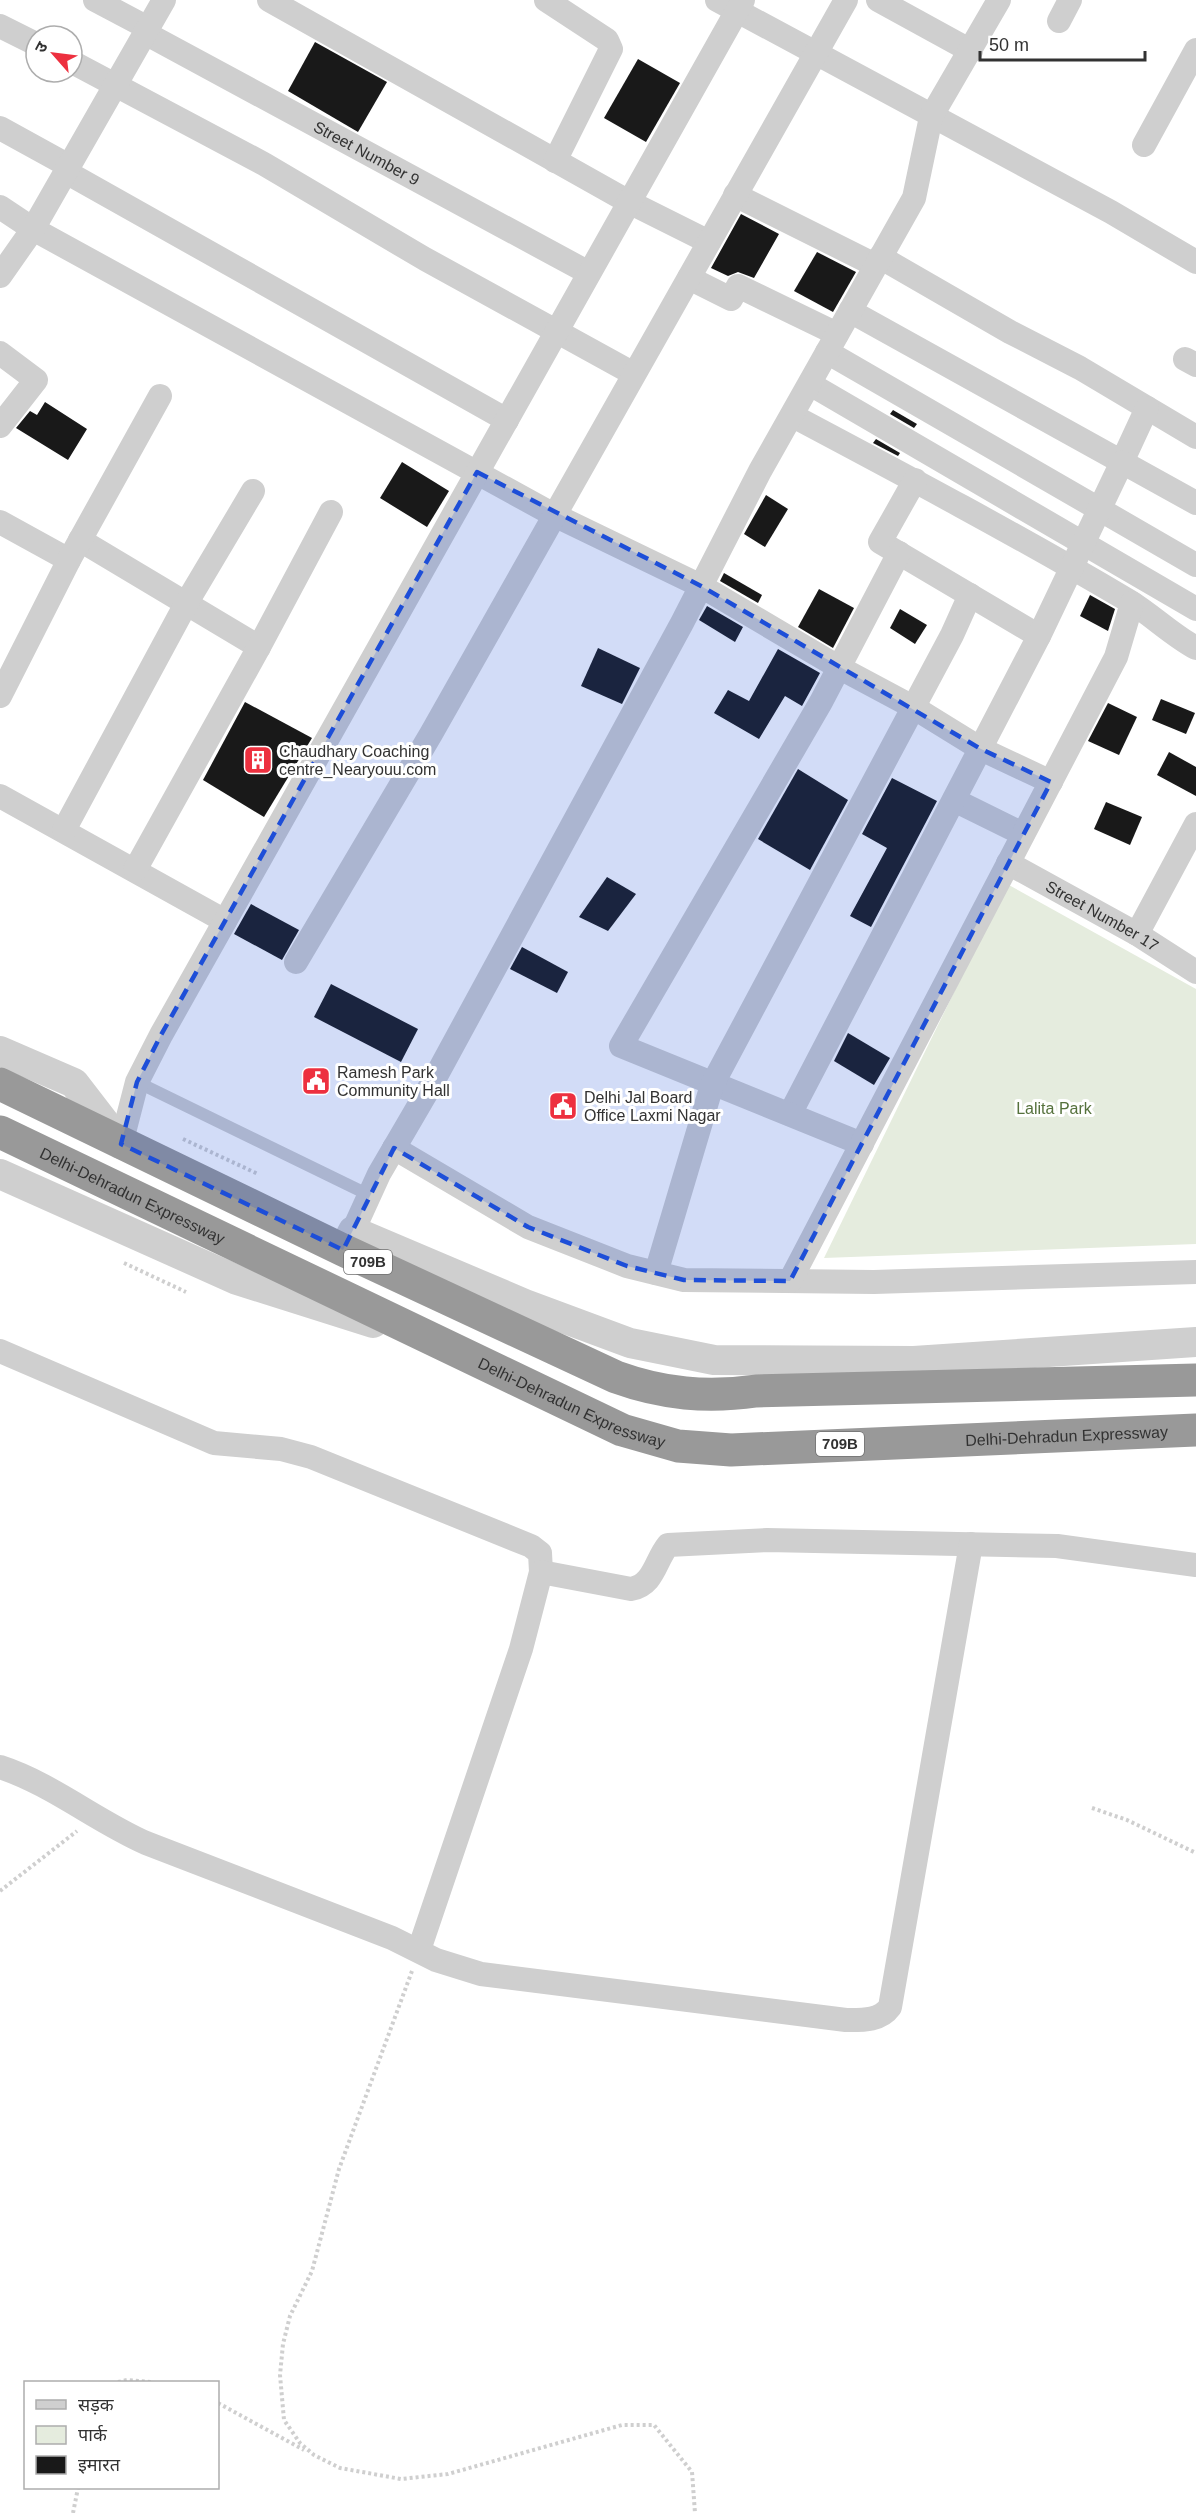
<svg xmlns="http://www.w3.org/2000/svg" width="1196" height="2513" font-family="Helvetica,'Noto Sans Devanagari',sans-serif">
  <rect width="100%" height="100%" fill="#fff"/>
  <polygon fill="#e5ecde" points="1007,884 1196,989 1196,1244 824,1258"/>
  <g fill="#191919">
    <polygon points="315,42 387,82 358,132 288,91"/>
    <polygon points="638,59 680,83 646,142 604,118"/>
    <polygon points="741,214 779,234 754,278 738,272 728,276 711,268"/>
    <polygon points="817,252 856,272 833,312 794,291"/>
    <polygon points="45,402 87,429 68,460 16,428 30,411 37,415"/>
    <polygon points="893,410 917,424 914,428 890,414"/>
    <polygon points="876,439 900,453 898,456 873,443"/>
    <polygon points="402,462 449,491 427,527 380,498"/>
    <polygon points="766,495 788,509 765,547 744,534"/>
    <polygon points="724,573 762,595 758,603 720,581"/>
    <polygon points="819,589 854,608 833,648 798,627"/>
    <polygon points="1090,595 1115,609 1108,631 1080,616"/>
    <polygon points="707,606 743,627 735,642 699,620"/>
    <polygon points="900,609 927,625 915,644 890,628"/>
    <polygon points="598,648 640,668 622,704 581,686"/>
    <polygon points="778,649 820,673 802,706 785,696 759,739 714,713 728,690 749,701"/>
    <polygon points="1161,699 1195,713 1186,734 1152,720"/>
    <polygon points="245,702 312,738 264,817 203,780"/>
    <polygon points="1108,703 1137,717 1119,755 1088,741"/>
    <polygon points="1169,752 1196,767 1196,796 1157,775"/>
    <polygon points="798,769 848,800 810,870 758,839"/>
    <polygon points="892,778 937,801 871,927 850,916 887,848 862,834"/>
    <polygon points="1106,802 1142,817 1130,845 1094,829"/>
    <polygon points="607,877 636,894 608,931 579,917"/>
    <polygon points="251,904 299,930 282,960 234,934"/>
    <polygon points="522,947 568,972 557,993 510,969"/>
    <polygon points="331,984 418,1029 401,1062 314,1017"/>
    <polygon points="848,1033 890,1058 874,1085 834,1061"/>
  </g>
  <g fill="none" stroke-linecap="round" stroke-linejoin="round">
    <g stroke="#cfcfcf" stroke-width="4" stroke-dasharray="3 3" stroke-linecap="butt">
      <polyline points="183,1139 258,1174"/>
      <polyline points="124,1263 186,1292"/>
      <polyline points="1092,1808 1127,1820 1196,1853"/>
      <polyline points="0,1891 77,1831"/>
      <polyline points="412,1971 339,2169 312,2271 290,2316 283,2344 280,2375 284,2420 300,2443 314,2455 340,2468 401,2479 448,2474 622,2425 654,2425 692,2472 695,2513"/>
      <polyline points="118,2382 127,2380 152,2382"/>
      <polyline points="218,2403 304,2450"/>
      <polyline points="73,2513 78,2488"/>
    </g>
    <polyline stroke="#cfcfcf" stroke-width="12" points="137,1082 369,1195"/>
    <g stroke="#cfcfcf" stroke-width="24">
      <polyline points="95,0 148,28"/>
      <polyline points="269,0 629,202 709,242"/>
      <polyline points="546,0 607,40 611,49 555,161"/>
      <polyline points="717,0 1111,212 1196,262"/>
      <polyline points="878,0 971,51"/>
      <polyline points="1059,21 1070,0"/>
      <polyline points="0,26 36,44"/>
      <path id="s1" d="M145 33 589 273"/>
      <polyline points="72,62 264,164 425,259 634,374"/>
      <polyline points="0,128 69,166"/>
      <polyline points="1144,145 1196,50"/>
      <polyline points="66,172 507,420"/>
      <polyline points="735,195 875,265"/>
      <polyline points="0,207 33,229 554,515 701,586 840,668 913,707 981,749 1051,782"/>
      <polyline points="880,257 1010,332 1080,368 1196,437"/>
      <polyline points="0,276 33,229 164,0"/>
      <polyline points="689,278 731,299 738,286 837,334"/>
      <polyline points="850,311 1122,462 1147,408"/>
      <polyline points="827,352 1196,565"/>
      <polyline points="0,353 36,380 0,426"/>
      <polyline points="1185,359 1196,365"/>
      <polyline points="810,384 1196,609"/>
      <path d="M793 416C906 476 1019 536 1129 601 1152 615 1172 635 1196 648"/>
      <polyline points="915,480 880,542 1039,636"/>
      <polyline points="0,522 69,560"/>
      <polyline points="80,540 259,647"/>
      <polyline points="0,696 69,560 160,396"/>
      <polyline points="0,796 225,921"/>
      <polyline points="954,800 1023,834"/>
      <polyline points="64,830 187,602 253,491"/>
      <path id="s2" d="M1008 863 1137 934 1196 972"/>
      <polyline points="135,870 259,647 331,512"/>
      <polyline points="1137,934 1196,824"/>
      <polyline points="296,962 431,734 846,0"/>
      <polyline points="790,1114 1039,636 1122,462 1196,503"/>
      <polyline points="121,1144 137,1082 161,1035 743,0"/>
      <polyline points="862,1144 621,1046 821,702 899,553"/>
      <polyline points="394,1148 528,1227 627,1266 684,1280 874,1282 1196,1272"/>
      <polyline points="353,1231 379,1174 435,1078 682,623 760,471 914,198 931,117 999,0"/>
      <polyline points="656,1273 712,1085 952,635 970,595"/>
      <polyline points="790,1281 1116,657 1132,603"/>
      <polyline points="0,1351 214,1443 281,1449 311,1457 531,1546 540,1553 541,1572 521,1649 419,1950"/>
      <path d="M541 1572 631 1589C654 1585 655 1561 668 1545L767 1540 1057 1546 1196 1565"/>
      <path d="M0 1767C52 1784 96 1821 146 1843L392 1938 436 1960 481 1974 846 2020C862 2020 880 2021 890 2007L971 1544"/>
    </g>
    <g stroke="#cfcfcf" stroke-width="30">
      <polyline points="0,1051 74,1083 121,1144"/>
      <polyline points="0,1174 237,1280 373,1323"/>
      <polyline points="343,1250 353,1231 525,1304 630,1343 714,1360 914,1361 1196,1342"/>
    </g>
    <g stroke="#999" stroke-width="33">
      <path d="M0 1084 343 1250 616 1377C663 1394 707 1398 756 1391L1196 1380"/>
      <path id="s3" d="M0 1132 622 1430 678 1446 731 1450 1196 1430"/>
    </g>
  </g>
  <path fill="#1d4ed8" fill-opacity="0.2" stroke="#1d4ed8" stroke-width="4.5" stroke-dasharray="12 8" stroke-linejoin="round" d="M477 472 701 586 981 749 1051 782 790 1281 684 1280 627 1266 528 1227 394 1148 343 1250 121 1144 137 1082 161 1035Z"/>
  <defs>
    <g id="building-square" transform="scale(1.5)"><rect x="-9" y="-9" width="18" height="18" rx="4" fill="#ed303f" stroke="#fff"/><path d="M-4-6H4V6H1V3H-1V6H-4ZM-2.5-4.3h1.7v1.8h-1.7ZM.8-4.3h1.7v1.8H.8ZM-2.5-1h1.7V.8h-1.7ZM.8-1h1.7V.8H.8Z" fill="#fff"/></g>
    <g id="civic-square" transform="scale(1.5)"><rect x="-9" y="-9" width="18" height="18" rx="4" fill="#ed303f" stroke="#fff"/><path d="M-.6-6.5H3V-4.5H.6V-3L4-1V1h2V6H-6V1h2V-1L-.6-3ZM-1.2 2.5V6h2.4V2.5Z" fill="#fff"/></g>
  </defs>
  <g fill-rule="evenodd">
    <use href="#building-square" x="258" y="760"/>
    <use href="#civic-square" x="316" y="1081"/>
    <use href="#civic-square" x="563" y="1106"/>
  </g>
  <g text-anchor="middle" stroke-width="6" stroke-linejoin="round" paint-order="stroke">
    <g fill="#fff" stroke="#707070" stroke-width="1.5">
      <rect x="344" y="1250" width="48" height="24" rx="4.5"/>
      <rect x="816" y="1432" width="48" height="24" rx="4.5"/>
    </g>
    <g font-size="15" font-weight="bold" fill="#323232">
      <text x="368" y="1267">709B</text>
      <text x="840" y="1449">709B</text>
    </g>
    <g font-size="16" fill="#323232" stroke="#fff">
      <text dy="6" stroke="none"><textPath href="#s1" startOffset="252">Street Number 9</textPath></text>
      <text dy="6" stroke="none"><textPath href="#s2" startOffset="108">Street Number 17</textPath></text>
      <text dy="6" stroke="none"><textPath href="#s3" startOffset="147">Delhi-Dehradun Expressway</textPath></text>
      <text dy="6" stroke="none"><textPath href="#s3" startOffset="633">Delhi-Dehradun Expressway</textPath></text>
      <text dy="6" stroke="none"><textPath href="#s3" startOffset="1137">Delhi-Dehradun Expressway</textPath></text>
    </g>
    <g font-size="16" fill="#323232" stroke="#fff" text-anchor="start">
      <text x="279" y="757">Chaudhary Coaching<tspan x="279" dy="18">centre_Nearyouu.com</tspan></text>
      <text x="337" y="1078">Ramesh Park<tspan x="337" dy="18">Community Hall</tspan></text>
      <text x="584" y="1103">Delhi Jal Board<tspan x="584" dy="18">Office Laxmi Nagar</tspan></text>
    </g>
    <g font-size="16" fill="#55713c" stroke="#fff">
      <text x="1054" y="1114">Lalita Park</text>
    </g>
  </g>
  <rect x="24" y="2381" width="195" height="108" fill="#ffffff" stroke="#adadad" stroke-width="1.5"/>
  <rect x="36" y="2400" width="30" height="9" fill="#cfcfcf" stroke="#adadad" stroke-width="1.5"/>
  <text x="78" y="2411" font-size="18" fill="#323232">सड़क</text>
  <rect x="36" y="2426" width="30" height="18" fill="#e5ecde" stroke="#adadad" stroke-width="1.5"/>
  <text x="78" y="2441" font-size="18" fill="#323232">पार्क</text>
  <rect x="36" y="2456" width="30" height="18" fill="#191919" stroke="#adadad" stroke-width="1.5"/>
  <text x="78" y="2471" font-size="18" fill="#323232">इमारत</text>
  <g transform="translate(54 54) rotate(298)"><circle r="28" fill="#ffffff" stroke="#adadad" stroke-width="1.5"/>
  <path d="M0-4.5L10 22L0 15L-10 22Z" fill="#ed303f"/>
  <text y="-9" font-size="16" font-weight="bold" text-anchor="middle" fill="#323232">उ</text>
  </g>
  <path d="M980 51v9h165v-9" fill="none" stroke="#323232" stroke-width="3"/>
  <text x="989" y="51" font-size="18" fill="#323232" stroke="#ffffff" stroke-width="4.5" paint-order="stroke">50 m</text>
</svg>
